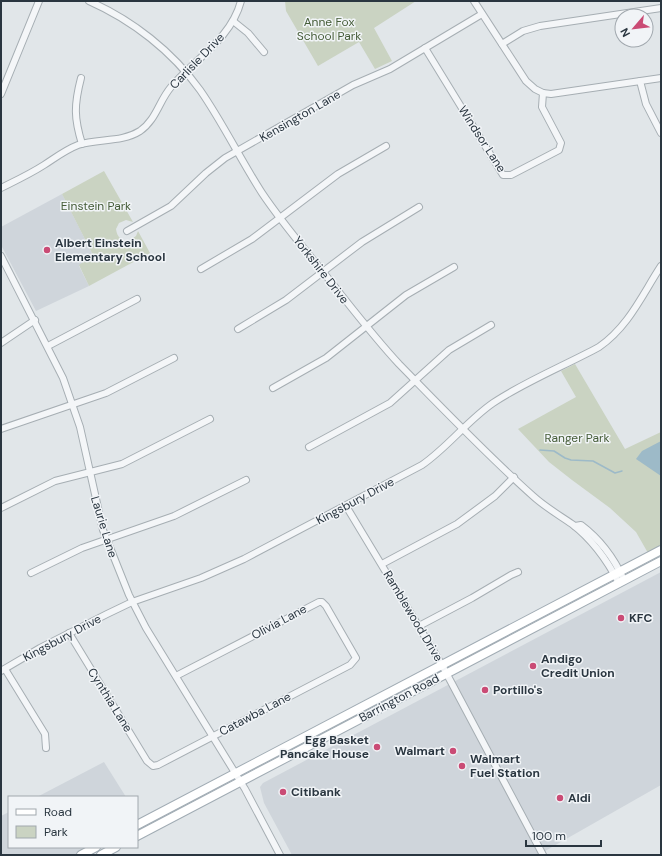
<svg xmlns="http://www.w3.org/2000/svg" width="662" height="856" font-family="'DM Sans',sans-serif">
  <rect width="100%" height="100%" fill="#e1e6e9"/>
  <g fill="#cfd5db">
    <polygon points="62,194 93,255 79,266 89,286 36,311 1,245 1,227"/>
    <polygon points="661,572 661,785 538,855 292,855 264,803 260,787 263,783"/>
    <polygon points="104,762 126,797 37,797"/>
    <polygon points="9,812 9,847 89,847 74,855 1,855 1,816"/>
  </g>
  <g fill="#cad3c2">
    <polygon points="285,1 416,1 374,28 392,61 375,69 359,42 318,66 286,11"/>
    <path d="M104 171 133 222 126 220 119 223 116 229C117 237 121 241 129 241L136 236 138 231 150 253 89 286 79 265 93 255 62 194Z"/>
    <polygon points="575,364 625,449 661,432 661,547 648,553 636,532 610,508 572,480 549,462 518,429 576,397 561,371"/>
  </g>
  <polygon fill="#9dbac8" points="661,441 661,476 636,459 642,451"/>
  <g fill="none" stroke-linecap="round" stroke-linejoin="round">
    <polyline stroke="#9dbac8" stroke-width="1.5" points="540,450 554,451 565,458 571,460 593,461 615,473 622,471"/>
    <g stroke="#a6aeb3" stroke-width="8">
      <g id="minor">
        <path d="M89 1C132 20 172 51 200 90 223 123 240 159 262 193 280 220 302 246 323 272 348 303 372 335 399 364 443 409 487 455 533 496 545 507 559 515 572 524 593 540 607 560 619 583"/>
        <polyline points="233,21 248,33 264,52"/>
        <polyline points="502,44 523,31 540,26 661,8"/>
        <polyline points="425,48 503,175 511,175 559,150 561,143 542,107 543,93 535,89 526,81 474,1"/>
        <path d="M81 78C74 105 74 118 82 144"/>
        <polyline points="640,81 646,104 661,133"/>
        <polyline points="543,93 551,94 661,78"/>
        <polyline points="1,94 39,1"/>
        <path d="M1 188C15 181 30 174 44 165 55 158 65 150 78 145 98 138 121 143 140 131 156 120 159 101 171 87 195 59 231 39 241 1"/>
        <polyline points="127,231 171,206 206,173 225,158 353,85 390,69 482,14"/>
        <polyline points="1,256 63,378 80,427 103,530 129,595 146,628 245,789 280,855"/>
        <polyline points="201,269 252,239 338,174 386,146"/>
        <polyline points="238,329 286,300 362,242 419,207"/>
        <polyline points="1,343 35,320"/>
        <polyline points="48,346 137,299"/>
        <polyline points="273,388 326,358 406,295 454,267"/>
        <polyline points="1,429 106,393 174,358"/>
        <polyline points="309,447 390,403 449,350 491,325"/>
        <polyline points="346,506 442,665 543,855"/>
        <polyline points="1,508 55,481 122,464 210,419"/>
        <path d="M575 526 581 525C601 540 614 558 624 580"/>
        <polyline points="382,564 457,524 495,496 514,477"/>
        <polyline points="31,573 82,548 174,516 246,480"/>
        <polyline points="419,626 472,598 511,575 518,572"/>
        <polyline points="69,633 147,761 153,766 158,765 350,665 356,658 326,606 322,602 319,602 176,676"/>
        <polyline points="5,669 45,734 46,748"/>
        <path d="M1 671 40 648 107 614 132 602 201 578 244 559 422 465C448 447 467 421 493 403 524 382 566 365 599 347 629 326 642 295 661 266"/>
      </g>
    </g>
    <g stroke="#a1acb4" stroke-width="10">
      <g id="major">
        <polyline points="137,825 661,550"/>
        <polyline points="137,836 661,561"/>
        <polyline points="81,855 96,847"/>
        <polyline points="101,855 116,847"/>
      </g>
    </g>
    <use href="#minor" stroke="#f4f6f8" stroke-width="6"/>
    <use href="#major" stroke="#fff" stroke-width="8"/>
  </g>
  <g fill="#ca4b75" stroke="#f1f4f7" stroke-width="1.5">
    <circle cx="47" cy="250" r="4"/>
    <circle cx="621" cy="618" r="4"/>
    <circle cx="533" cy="666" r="4"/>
    <circle cx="485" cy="690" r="4"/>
    <circle cx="377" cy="747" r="4"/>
    <circle cx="453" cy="751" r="4"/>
    <circle cx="462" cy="766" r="4"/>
    <circle cx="283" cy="792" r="4"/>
    <circle cx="560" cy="798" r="4"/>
  </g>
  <g text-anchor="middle" stroke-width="3" stroke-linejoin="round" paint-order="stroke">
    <g font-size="12" fill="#455c38" stroke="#f1f4f7">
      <text x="329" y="26">Anne Fox<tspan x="329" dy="14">School Park</tspan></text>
      <text x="96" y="210">Einstein Park</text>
      <text x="577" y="442">Ranger Park</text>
    </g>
    <g font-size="12" fill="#2a3640" stroke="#f1f4f7">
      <text transform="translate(197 61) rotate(-46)" y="4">Carlisle Drive</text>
      <text transform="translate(300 116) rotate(-30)" y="4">Kensington Lane</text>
      <text transform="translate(482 139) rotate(57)" y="4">Windsor Lane</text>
      <text transform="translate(321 270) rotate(52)" y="4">Yorkshire Drive</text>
      <text transform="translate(355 501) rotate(-28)" y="4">Kingsbury Drive</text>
      <text transform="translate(104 527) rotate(73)" y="4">Laurie Lane</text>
      <text transform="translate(413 616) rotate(59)" y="4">Ramblewood Drive</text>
      <text transform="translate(279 622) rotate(-28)" y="4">Olivia Lane</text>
      <text transform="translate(62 638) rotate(-28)" y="4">Kingsbury Drive</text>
      <text transform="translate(399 698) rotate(-28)" y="4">Barrington Road</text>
      <text transform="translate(110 700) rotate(58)" y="4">Cynthia Lane</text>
      <text transform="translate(255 714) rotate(-28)" y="4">Catawba Lane</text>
    </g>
    <g font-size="12" font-weight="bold" fill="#2a3640" stroke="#f1f4f7" text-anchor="start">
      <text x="55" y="247">Albert Einstein<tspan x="55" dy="14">Elementary School</tspan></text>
      <text x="629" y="622">KFC</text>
      <text x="541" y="663">Andigo<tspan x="541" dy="14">Credit Union</tspan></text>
      <text x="493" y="694">Portillo's</text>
      <text x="369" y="744" text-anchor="end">Egg Basket<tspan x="369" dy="14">Pancake House</tspan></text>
      <text x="445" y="755" text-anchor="end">Walmart</text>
      <text x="470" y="763">Walmart<tspan x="470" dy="14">Fuel Station</tspan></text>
      <text x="291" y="796">Citibank</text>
      <text x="568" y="802">Aldi</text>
    </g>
  </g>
  <rect width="662" height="856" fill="none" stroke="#2a3640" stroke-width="4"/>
  <rect x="8" y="796" width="130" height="52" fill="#f1f4f7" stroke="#a1a8ae"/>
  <rect x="16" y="809" width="20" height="6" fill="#ffffff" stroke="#a1a8ae"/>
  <text x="44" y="816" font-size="12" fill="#2a3640">Road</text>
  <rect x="16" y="826" width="20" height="12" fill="#cad3c2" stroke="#a1a8ae"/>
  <text x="44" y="836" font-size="12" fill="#2a3640">Park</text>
  <g transform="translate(634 28) rotate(242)"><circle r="19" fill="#f1f4f7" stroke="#a1a8ae"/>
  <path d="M0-3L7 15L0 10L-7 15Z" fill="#ca4b75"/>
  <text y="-6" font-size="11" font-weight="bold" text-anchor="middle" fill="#2a3640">N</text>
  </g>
  <path d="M526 840v6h75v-6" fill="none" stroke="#2a3640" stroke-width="2"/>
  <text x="532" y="840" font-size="12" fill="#2a3640" stroke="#f1f4f7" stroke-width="3" paint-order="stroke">100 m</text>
</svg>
